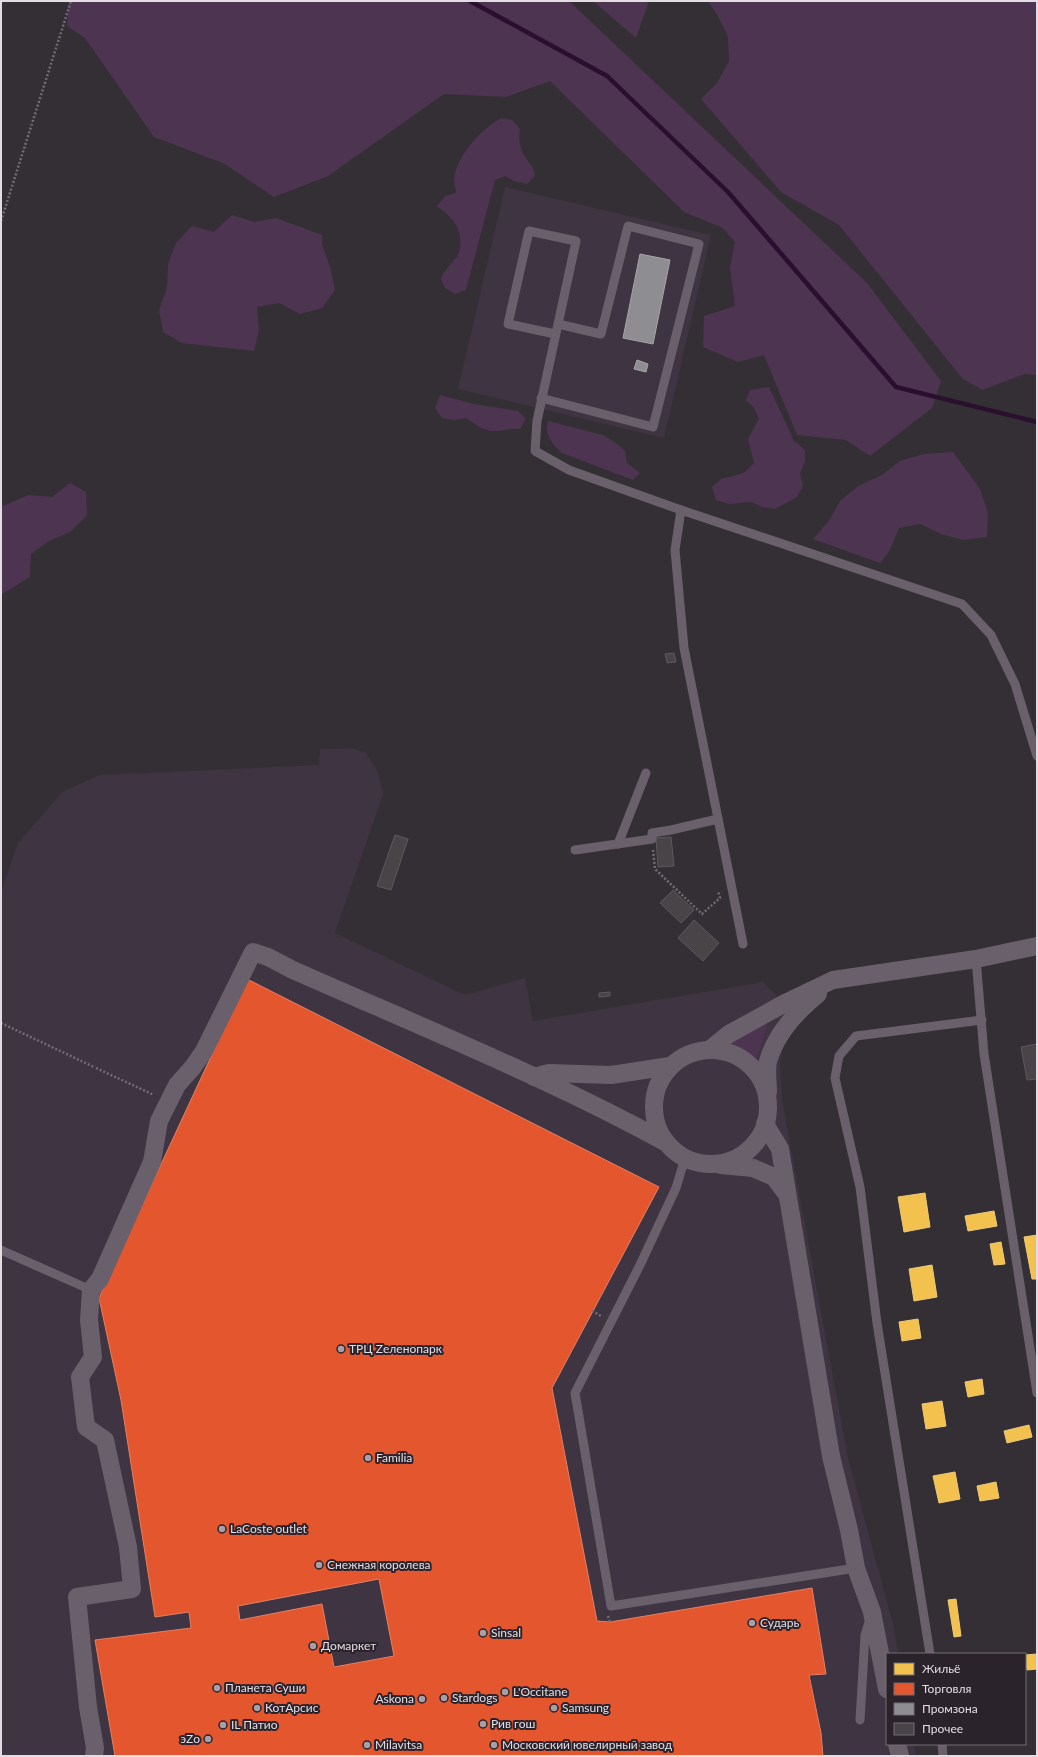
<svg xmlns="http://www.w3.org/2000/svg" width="1038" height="1757" font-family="Lato,sans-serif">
  <rect width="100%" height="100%" fill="#342f34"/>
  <g fill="#3f3442">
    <polygon points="505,187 711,235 664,438 458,389"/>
    <polygon points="352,748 366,753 378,773 383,794 335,933 465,995 525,978 533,1021 763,982 799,1019 786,1036 780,1062 782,1100 848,1458 893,1624 898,1654 887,1654 887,1744 914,1744 916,1756 1,1756 1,892 18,843 62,792 100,775 319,765 320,749"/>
  </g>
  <g fill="#4d3451">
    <polygon points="69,1 569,1 867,283 941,381 932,408 870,456 846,440 797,435 764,355 738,362 703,347 704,316 735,306 730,267 735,242 723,228 684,212 550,81 506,97 444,94 328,176 274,197 225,164 154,137 85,38 67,26"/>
    <polygon points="593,1 649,1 636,38"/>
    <polygon points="708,1 1037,1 1037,375 1025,374 982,390 963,379 839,225 781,192 701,99 717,83 729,61 728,37 718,16"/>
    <path d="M501 118 512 120 520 129C519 137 519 144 522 151 525 160 535 166 535 176L527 184 514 181 505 176 495 180 466 290 455 294 445 288 441 278C445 270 450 265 456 258 463 249 461 232 455 223 451 217 443 211 437 206L445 196 456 193C456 189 454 184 454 181 456 155 481 130 501 118Z"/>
    <polygon points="232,215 254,222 276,218 322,235 322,244 330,267 335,290 322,308 300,314 279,303 257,307 259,330 254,351 182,343 163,332 159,310 167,288 168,264 176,243 192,226 214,232"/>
    <polygon points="769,387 794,441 805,450 805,462 800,473 803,486 797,497 775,509 762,507 752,502 728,504 716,500 712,487 721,479 734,476 745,472 754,463 748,439 759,419 754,408 746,400 750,390"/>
    <path d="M440 395 474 404 518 411 526 419 520 429C510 428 508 430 498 431 486 433 476 425 466 418L455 420 442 418 435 408Z"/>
    <path d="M548 421 603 435 616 443 625 451 627 463 640 473 633 480 562 453C553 445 544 434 548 421Z"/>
    <polygon points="953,452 980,489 988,513 987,537 963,540 941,534 920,524 899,528 890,550 880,563 813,539 829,521 840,501 858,486 882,475 900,461 924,454"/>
    <polygon points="70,483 86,492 87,515 70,532 49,541 31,554 30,577 1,595 1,507 28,495 52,497"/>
    <polygon points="768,1023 756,1062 728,1044"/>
  </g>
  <g fill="#f2c14e" stroke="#eec97b">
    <polygon points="925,1193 930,1227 904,1232 898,1197"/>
    <polygon points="994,1211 997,1226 968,1231 965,1216"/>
    <polygon points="1037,1235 1037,1279 1032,1279 1024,1237"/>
    <polygon points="1001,1242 1005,1264 994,1265 990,1244"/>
    <polygon points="932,1265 937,1297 914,1301 909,1269"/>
    <polygon points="918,1319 921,1338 902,1341 899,1322"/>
    <polygon points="982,1379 984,1394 968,1397 965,1382"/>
    <polygon points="942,1401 946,1426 926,1429 922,1404"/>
    <polygon points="1029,1425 1032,1437 1007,1443 1004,1431"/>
    <polygon points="955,1472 960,1499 939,1503 933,1476"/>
    <polygon points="996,1482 999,1498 980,1501 977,1486"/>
    <polygon points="956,1599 961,1636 954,1637 948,1600"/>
    <polygon points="1037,1654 1037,1669 1027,1670 1025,1655"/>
  </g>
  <path fill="#e4572e" stroke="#e47f64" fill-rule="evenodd" d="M247 979 659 1187 552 1388 597 1621 610 1622 812 1588 826 1674 809 1675 821 1733 823 1756H115L95 1640 191 1628 189 1612 155 1617 121 1400 99 1298ZM379 1579 394 1656 334 1667 322 1604 240 1620 238 1606Z"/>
  <g fill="#8d8d92" stroke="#a7a5aa">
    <polygon points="640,254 670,260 653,344 623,338"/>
    <polygon points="637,360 648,364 646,372 634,369"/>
  </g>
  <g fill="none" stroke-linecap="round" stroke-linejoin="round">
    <polyline stroke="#2a0f2f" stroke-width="4.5" points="470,1 607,76 728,192 896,387 1037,422"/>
  </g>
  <g fill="#484448" stroke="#5c585c">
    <polygon points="674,653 676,662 667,663 665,654"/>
    <polygon points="395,835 408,839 391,890 377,886"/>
    <polygon points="671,837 674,866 658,867 656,838"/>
    <polygon points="673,890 694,910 681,923 660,903"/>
    <polygon points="694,920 719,943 703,961 678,938"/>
    <polygon points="610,992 610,996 599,997 599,993"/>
    <polygon points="1037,1044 1037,1079 1027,1080 1021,1047"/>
  </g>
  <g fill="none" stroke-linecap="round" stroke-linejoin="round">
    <g stroke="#726b74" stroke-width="2.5" stroke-dasharray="2 2" stroke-linecap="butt">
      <polyline points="1,221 71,1"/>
      <polyline points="653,850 655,869 702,914 720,898 718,891"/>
      <polyline points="1,1023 94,1067"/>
      <polyline points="96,1068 154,1095"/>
      <polyline points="592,1311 601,1316"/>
      <polyline points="608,1616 610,1622"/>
    </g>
    <g stroke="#6a606b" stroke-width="9">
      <polyline points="555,334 508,324 529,231 576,241 537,421 535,451 569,470 681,510 962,604 991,635 1015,684 1037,756"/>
      <polyline points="541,398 653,427 699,244 628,226 601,334 558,324"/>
      <polyline points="681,510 675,550 684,648 743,944"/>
      <polyline points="618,844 646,773"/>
      <polyline points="575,850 652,839 652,833 671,830 718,819"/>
      <polyline points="976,959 984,1054 1037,1393"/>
      <polyline points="685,1158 676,1188 640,1265 575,1393 611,1606 856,1568"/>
      <polyline points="1,1250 91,1290"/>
      <polyline points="930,1654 877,1323 860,1187 835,1078 839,1056 856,1036 982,1020"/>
      <polyline points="860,1720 865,1635 870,1619"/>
      <polyline points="942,1744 943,1756"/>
    </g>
    <g stroke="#6a606b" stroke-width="18">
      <polyline points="709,1050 729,1034 787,1002 833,980 976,959 1037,946"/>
      <circle cx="711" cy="1107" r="57"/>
      <polyline points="534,1077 549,1073 611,1075 670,1066"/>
      <path d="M768 1092C768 1083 766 1070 768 1061 776 1034 797 1011 818 994"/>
      <polyline points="765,1124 780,1149 831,1456 849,1530 856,1568 872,1612 887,1689"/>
      <polyline points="721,1165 753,1168 774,1177 786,1193"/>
      <polyline points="897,1744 900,1756"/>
      <path d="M94 1756 95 1748 88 1707 77 1597 132 1589 128 1547 105 1440 86 1427 80 1377 93 1357 89 1320 91 1290 100 1279 152 1162 159 1121 177 1085 193 1067 204 1051 253 952 268 957 293 970C417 1025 546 1077 665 1142"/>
    </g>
  </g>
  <g fill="#a6a0a6" stroke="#2b232c" stroke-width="1.5">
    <circle cx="341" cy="1349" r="4"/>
    <circle cx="368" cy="1458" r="4"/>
    <circle cx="222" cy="1529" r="4"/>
    <circle cx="319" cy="1565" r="4"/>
    <circle cx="752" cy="1623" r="4"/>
    <circle cx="483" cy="1633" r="4"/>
    <circle cx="313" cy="1646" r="4"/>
    <circle cx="217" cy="1688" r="4"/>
    <circle cx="505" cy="1692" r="4"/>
    <circle cx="444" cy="1698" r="4"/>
    <circle cx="422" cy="1699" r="4"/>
    <circle cx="257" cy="1708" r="4"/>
    <circle cx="554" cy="1708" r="4"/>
    <circle cx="483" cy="1724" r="4"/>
    <circle cx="223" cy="1725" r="4"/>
    <circle cx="208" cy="1739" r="4"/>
    <circle cx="367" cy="1745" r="4"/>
    <circle cx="494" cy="1745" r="4"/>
  </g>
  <g text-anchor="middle" stroke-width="4" stroke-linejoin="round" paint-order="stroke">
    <g font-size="12" fill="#e3dde3" stroke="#2b232c" text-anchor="start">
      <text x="349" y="1353">ТРЦ Zеленопарк</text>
      <text x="376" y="1462">Familia</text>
      <text x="230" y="1533">LaCoste outlet</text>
      <text x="327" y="1569">Снежная королева</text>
      <text x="760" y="1627">Сударь</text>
      <text x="491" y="1637">Sinsal</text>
      <text x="321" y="1650">Домаркет</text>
      <text x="225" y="1692">Планета Суши</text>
      <text x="513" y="1696">L'Occitane</text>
      <text x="452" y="1702">Stardogs</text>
      <text x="414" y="1703" text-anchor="end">Askona</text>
      <text x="265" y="1712">КотАрсис</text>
      <text x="562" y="1712">Samsung</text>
      <text x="491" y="1728">Рив гош</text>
      <text x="231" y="1729">IL Патио</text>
      <text x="200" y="1743" text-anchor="end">эZо</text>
      <text x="375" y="1749">Milavitsa</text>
      <text x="502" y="1749">Московский ювелирный завод</text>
    </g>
  </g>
  <rect width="1038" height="1757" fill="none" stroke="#e3dde3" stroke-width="4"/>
  <rect x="886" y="1653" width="140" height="92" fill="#2b232c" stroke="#756d75"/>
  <rect x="894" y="1663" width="20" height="12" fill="#f2c14e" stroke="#756d75"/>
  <text x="922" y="1673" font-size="12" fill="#e3dde3">Жильё</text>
  <rect x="894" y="1683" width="20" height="12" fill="#e4572e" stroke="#756d75"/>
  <text x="922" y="1693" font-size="12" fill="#e3dde3">Торговля</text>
  <rect x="894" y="1703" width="20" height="12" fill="#8d8d92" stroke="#756d75"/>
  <text x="922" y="1713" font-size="12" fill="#e3dde3">Промзона</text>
  <rect x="894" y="1723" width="20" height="12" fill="#484448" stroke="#756d75"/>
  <text x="922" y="1733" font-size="12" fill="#e3dde3">Прочее</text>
</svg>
